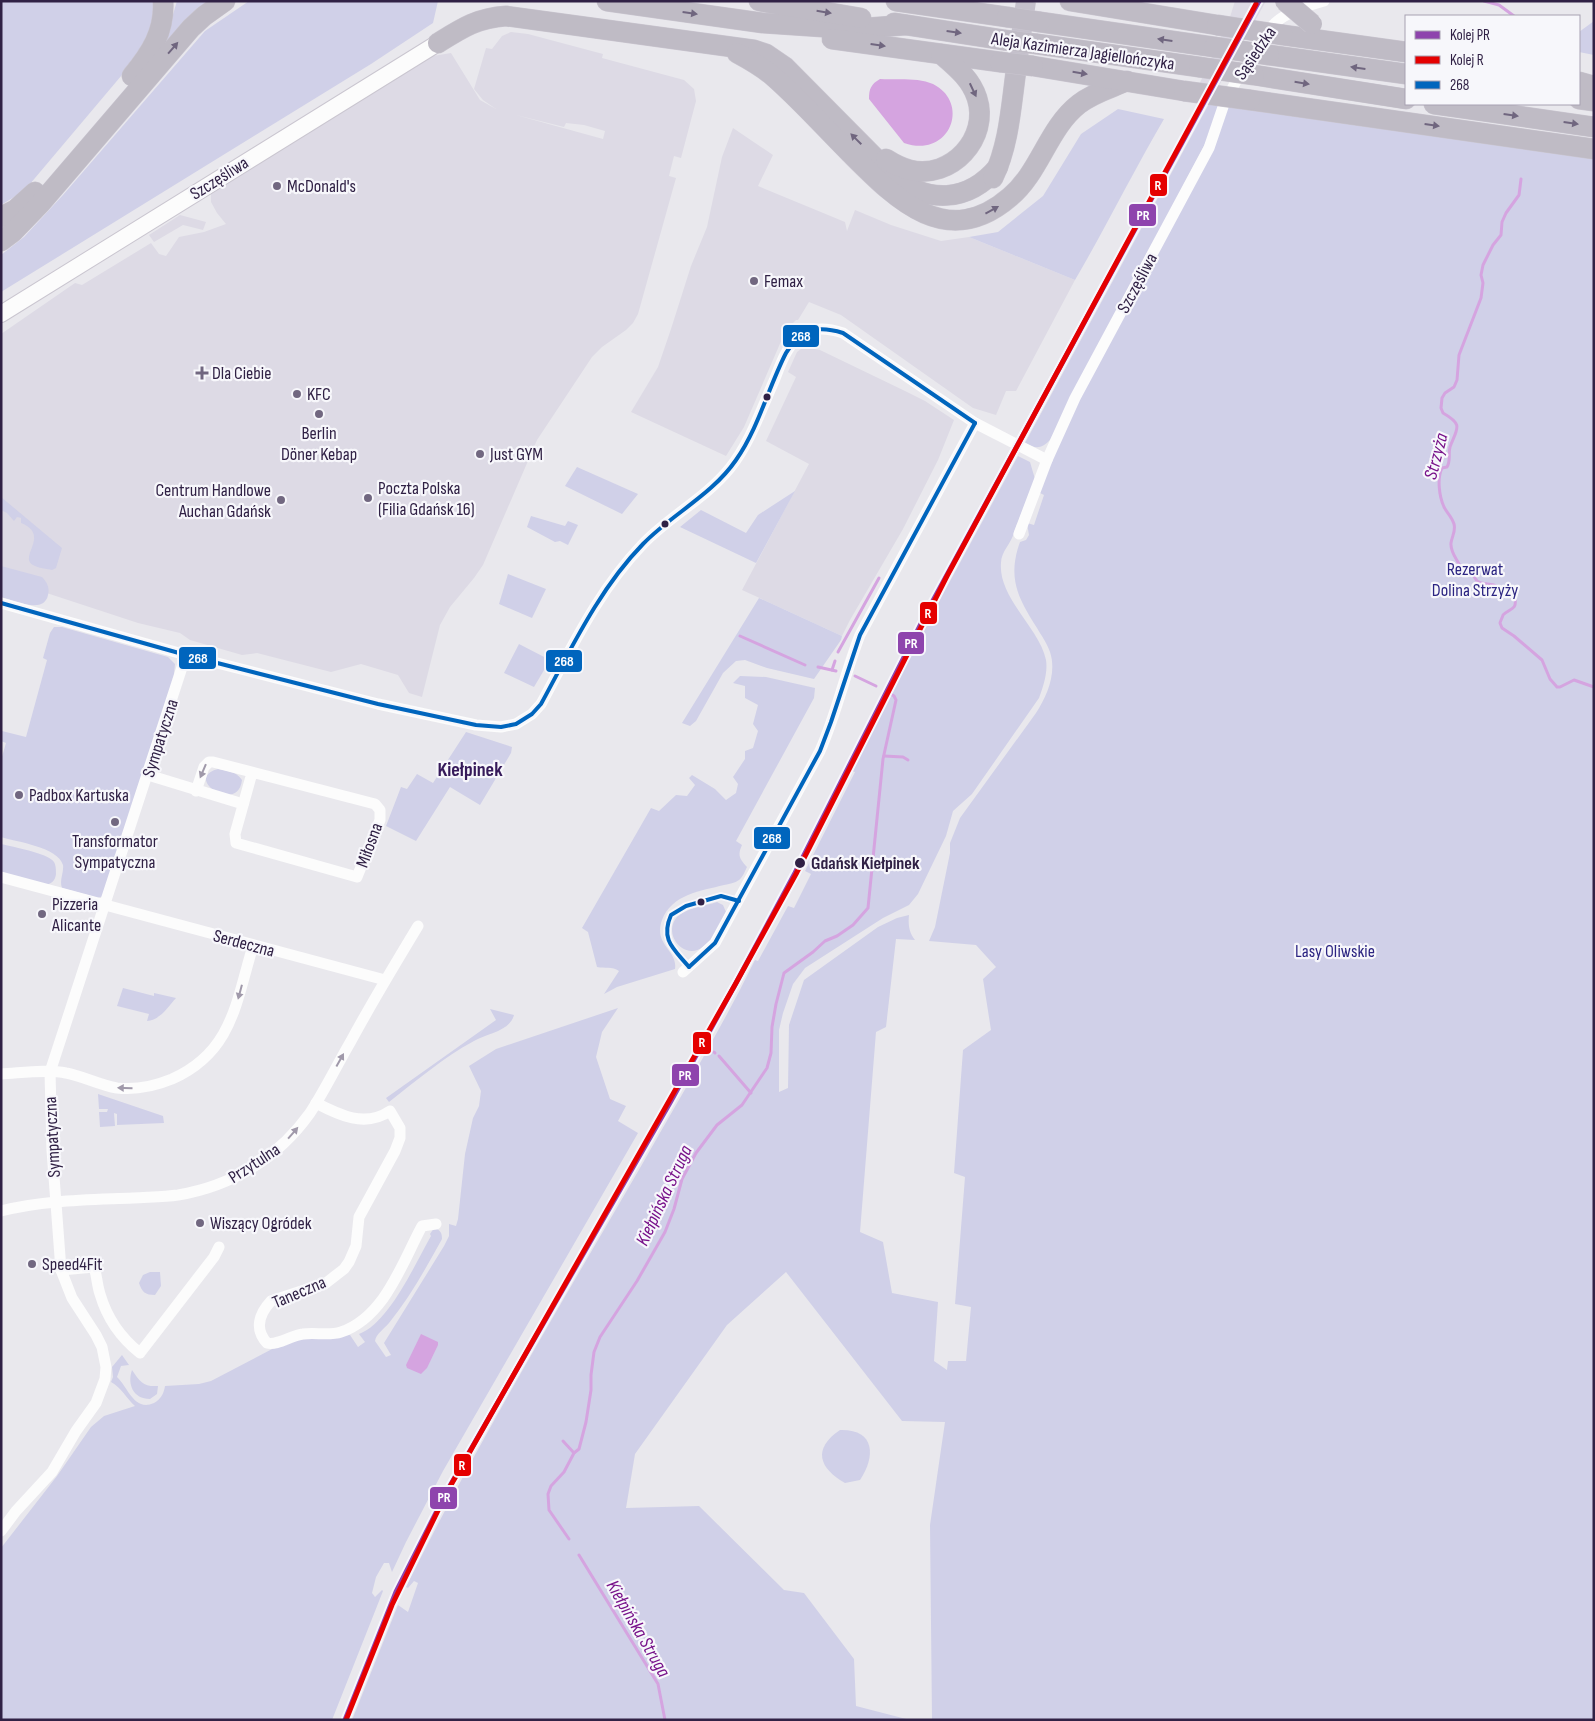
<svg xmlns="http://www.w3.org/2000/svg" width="1595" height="1721" font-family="'Sofia Sans Condensed',sans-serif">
  <rect width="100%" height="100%" fill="#e9e8ed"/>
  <g fill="#dddae5" fill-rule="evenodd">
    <polygon points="1235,1 1266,1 1211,100 1193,98 1230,17"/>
    <path d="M511 32 528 34 603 54 602 58 684 80 694 89 696 101 681 158 674 156 669 176 676 178 638 314 633 323 626 330 602 347 592 357 537 440 483 565 474 578 450 607 440 625 422 697 409 693 398 675 361 664 331 672 257 653 242 655 190 640 180 633 138 623 1 578V334L75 283 82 285 151 243 159 254 166 256 179 237 204 232 226 224 217 213 211 202V191L427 57 451 53 480 100 496 109 483 100 474 89 486 48 492 49 502 36ZM516 115 564 127 566 123 584 125 605 131 603 139Z"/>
    <polygon points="733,128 773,155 758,186 845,222 847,231 855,210 891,225 941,241 969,237 1075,280 1016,391 1006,391 996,415 973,408 841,315 809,302 798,320 796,320 788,328 789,331 782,339 744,427 726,456 631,412 658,367 671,329 691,266 707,227 722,157"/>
    <polygon points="180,215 206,222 203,230 183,225 154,242 149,235"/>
    <polygon points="809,348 820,350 905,391 925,401 954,420 938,460 903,529 850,620 842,636 742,590 809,464 766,441 796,377 788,372 797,352 801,349"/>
  </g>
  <g fill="#d0d0e8">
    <polygon points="1,1 153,1 153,20 143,50 24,191 1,205"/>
    <polygon points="177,1 207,1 162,51"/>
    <polygon points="249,1 438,1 433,23 371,64 1,292 1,255 24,237 63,195 205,31"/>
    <polygon points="1594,21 1594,55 1579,52 1579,32"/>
    <path d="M1211 100 1221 102 1207 140 1050 440C1041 449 1036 449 1025 443Z"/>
    <path d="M1228 103 1594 154V1720H932L930 1525 945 1422 902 1421 786 1272 727 1325 635 1454 626 1508 699 1506 784 1590 804 1593 854 1659 856 1706 910 1720H352L398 1605 408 1612 418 1583 414 1581 408 1588 406 1587C477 1443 560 1306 640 1168 679 1099 720 1031 755 960L758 961 788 906 794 908 811 874 805 871 855 772 852 771 930 618 1018 456 1030 462 1035 479 1014 532C1012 543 1001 551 1001 563 998 598 1040 629 1046 660 1048 673 1043 687 1039 698L972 794 953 811 946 836 918 894 909 905 883 918 805 968 793 984 783 1013 779 1030V1092L788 1088 789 1025 804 980 878 927 897 918 909 915C908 924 909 933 915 940L896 939 886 1027 876 1032 860 1232 883 1242 892 1293 938 1302 934 1361 947 1370 948 1361H966L971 1307 955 1304 965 1177 954 1173 963 1050 991 1030 983 979 996 967 976 945 929 941 935 927 950 853V843L960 818 1036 713C1047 696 1057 673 1050 652 1047 643 1041 635 1037 628 1018 598 1007 578 1020 542L1026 540 1029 535 1027 523 1034 525 1044 495 1038 492 1064 430Z"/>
    <path d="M1118 109 1164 119C1133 172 1106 227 1075 280L969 237 998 232 1043 196 1081 134Z"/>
    <polygon points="577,467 638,494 622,514 565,486"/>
    <polygon points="795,491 756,563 680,527 701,510 746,533 758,515"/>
    <path d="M1 497 62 548 56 568 52 570C47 569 38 568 33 565 18 557 51 535 21 523V518L17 517 14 521 7 513 1 510Z"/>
    <polygon points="531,516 565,526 568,521 578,525 568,545 560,541 555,542 527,527"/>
    <path d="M1 566 42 577C47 582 50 588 48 595 44 615 14 600 1 597Z"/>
    <polygon points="508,574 546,589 532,618 499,604"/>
    <polygon points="759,598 842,636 841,640 814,679 767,668 745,660 736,661 723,673 696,721 690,726 682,723"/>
    <path d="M54 627H62L168 657 175 664 174 674 177 676 103 896 98 898 62 888C59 880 64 873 63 865 58 847 17 842 1 837V760L6 743 1 741 2 731 26 737 47 660 43 658 50 633Z"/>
    <polygon points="519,644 550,660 534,687 504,673"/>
    <path d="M740 676 766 677 815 688 814 698 736 841 742 845C737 856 740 859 747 867 745 871 743 877 739 880 735 883 729 884 724 885 701 891 672 894 662 920 653 945 678 950 675 969L617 987 604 994 619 971C612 966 605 969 597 967L588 932 582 928 651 808 659 811 676 795 687 796 695 785 689 778 692 775 715 789 726 800 736 793 738 784 733 777 745 759V751L753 748 758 731 753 724 758 705 745 698V686L733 683Z"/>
    <polygon points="466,732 512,747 511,753 480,805 450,787 416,841 386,826 401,787 407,789 417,774 433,783"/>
    <path d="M218 769C227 771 236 771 242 780 238 815 182 778 218 769Z"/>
    <path d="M1 844C13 847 48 853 54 862 56 865 56 871 56 874 55 881 52 883 46 885L1 873Z"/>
    <path d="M717 902 723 905 726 912C720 923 714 940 703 947 684 961 662 934 677 917 686 908 705 906 717 902Z"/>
    <path d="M123 988 154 996V993L176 998C168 1007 160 1020 147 1021L149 1014 117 1006Z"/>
    <path d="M618 1008 602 1032 596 1057 610 1099 626 1106 618 1121 638 1133 443 1471 406 1542 392 1572 389 1563H384L376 1577 372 1593 375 1597 382 1590 383 1591 332 1720H1V1548L57 1476 91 1427 104 1416 135 1406C127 1399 121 1387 111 1382L113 1377 112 1367 122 1355 129 1365 121 1366 117 1377C128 1387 134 1412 154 1403 161 1399 164 1393 165 1386L199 1384 211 1381 274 1348 294 1340 350 1335 358 1347 365 1342 359 1334C389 1323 415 1264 431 1236L430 1234 434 1228C440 1230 442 1232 442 1239 426 1268 410 1297 389 1323 384 1329 376 1334 375 1341L386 1357 391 1355 384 1343 444 1246 449 1236V1224L456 1226 458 1219 465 1154 473 1118 479 1106 481 1091 469 1066 496 1049Z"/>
    <path d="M490 1009 514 1015C510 1031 488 1033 474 1041 444 1057 416 1081 389 1102L386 1098 496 1020Z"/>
    <polygon points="98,1094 163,1116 164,1123 117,1125 117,1114 114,1113 115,1126 100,1127 99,1112 107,1112 108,1109 99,1109"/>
    <path d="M150 1272H160L161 1286 155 1295C145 1295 142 1292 139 1283L143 1275Z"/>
    <path d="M132 1370C140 1382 144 1387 158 1386L157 1394 150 1399C133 1399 127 1384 132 1370Z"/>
    <path d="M840 1430C875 1429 876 1456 860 1480L845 1483C819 1468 812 1449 840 1430Z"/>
  </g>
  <g fill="#d5a4e0">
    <path d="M880 79C896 80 918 77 933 84 971 103 950 159 904 143L869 99C869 89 871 84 880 79Z"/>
    <polygon points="421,1334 438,1342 438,1345 427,1368 421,1374 407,1368 406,1365"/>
  </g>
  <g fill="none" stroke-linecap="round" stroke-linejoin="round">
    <g stroke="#d5a4e0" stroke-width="3">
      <polyline points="1484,1 1499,5 1514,16"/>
      <path d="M1521 179 1519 195 1506 213 1502 222 1501 235 1493 245 1483 265 1481 275 1483 283 1481 298 1459 355 1457 380 1454 387 1445 393 1442 398 1441 408 1443 413C1464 425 1457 428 1450 447 1448 454 1451 461 1447 467L1442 468C1437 478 1439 496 1444 507 1447 513 1452 517 1454 524 1456 531 1452 536 1451 543 1450 553 1458 560 1461 568L1473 575 1477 581 1481 583 1494 585 1500 588 1503 593 1515 599C1517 610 1510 608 1503 615 1503 616 1500 622 1500 623L1502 628 1514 636 1542 660 1550 679 1557 687H1560L1574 680 1594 687"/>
      <polyline points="740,636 805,665"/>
      <polyline points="838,652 879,578"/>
      <polyline points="818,667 836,671"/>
      <polyline points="832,670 835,661"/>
      <polyline points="855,676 876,686"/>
      <polyline points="884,756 903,757 908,760"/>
      <polyline points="714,1052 715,1053"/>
      <polyline points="719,1056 751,1093"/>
      <polyline points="563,1441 574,1453"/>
      <polyline points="569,1539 549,1510 548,1494 551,1486 564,1472 574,1453 579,1449 586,1422 591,1390 591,1375 594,1352 600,1337 637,1281 665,1232 674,1209 682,1179 696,1153 717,1125 742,1105 767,1068 771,1053 772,1027 776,1004 784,973 813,952 825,941 837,936 853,925 868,908 883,759 896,700 894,696 891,694"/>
      <polyline points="579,1555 658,1684 665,1720"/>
    </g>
    <polyline stroke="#c4c0cb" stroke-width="20" stroke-dasharray="20 10" stroke-linecap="butt" points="1016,71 1026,1"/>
    <g stroke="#cac6d0" stroke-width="18">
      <polyline id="secondary" points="1,314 438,43"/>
    </g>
    <g stroke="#cac6d0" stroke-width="21">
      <g id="highway">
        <polyline points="607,1 763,23 852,29 906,25"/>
        <polyline points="759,1 861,18"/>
        <polyline points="896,1 1007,17"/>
        <polyline points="1070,1 1217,25"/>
        <polyline points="1040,22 1214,47"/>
        <polyline points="894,23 1004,40"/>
        <polyline points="1283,35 1406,52"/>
        <polyline points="832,39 1000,62"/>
        <path d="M438 43C462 28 477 18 506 16L754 50 766 54 785 67 892 175C927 204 968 203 998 167"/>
        <polyline points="1037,44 1199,67"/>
        <path d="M737 53C750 60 764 68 775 78 801 101 825 128 850 153 895 198 946 252 1010 197 1040 172 1048 128 1079 104 1093 93 1111 88 1127 81"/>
        <polyline points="1269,55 1406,74"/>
        <polyline points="1033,66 1184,91"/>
        <polyline points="1254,75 1406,99"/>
        <path d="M132 76C151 53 165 31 163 1"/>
        <polyline points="1579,82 1594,86"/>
        <polyline points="1579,99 1594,101"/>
        <polyline points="1250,100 1594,149"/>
        <polyline points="1434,104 1594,127"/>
        <path d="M886 159C894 164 901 168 910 170 951 180 990 138 977 98 971 79 956 67 941 54"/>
        <path d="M993 178C1009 145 1011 107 1016 71"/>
        <polyline points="1,217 15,210 35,192"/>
        <polyline points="1,241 13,232 41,203 191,28 204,16 225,1"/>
      </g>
    </g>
    <g stroke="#fcfcfc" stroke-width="11">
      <path d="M1250 56C1271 20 1284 12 1324 1"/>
      <polyline points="1019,534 1047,460 1075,398 1209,148 1224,104 1242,70"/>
      <path d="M1 603 186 655 378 704 476 725 501 727 516 724 532 714 541 704C571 649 598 591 642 545 668 517 705 499 730 468 750 443 761 410 774 381 780 366 785 350 797 338 810 326 828 328 843 333L975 423 1047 460"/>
      <polyline points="148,775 243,804"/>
      <polyline points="196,791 204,767 209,762 213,762 375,804 380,810 380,820 357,877 236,843 235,834 252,773"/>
      <polyline points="1,877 385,980"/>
      <path d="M683 972 715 943 820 751C837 713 845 673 860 635L975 423"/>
      <path d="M1 1074C21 1073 47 1069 66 1073 83 1076 99 1085 117 1088 135 1090 155 1086 172 1079 233 1052 236 1001 253 946"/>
      <path d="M316 1103C339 1115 365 1128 390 1111L400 1128V1138L395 1151 359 1217 356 1246 349 1262 344 1269 326 1283 271 1301C259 1314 254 1329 267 1343 277 1346 292 1335 303 1334 315 1332 329 1336 341 1332 385 1317 402 1263 422 1226L436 1224"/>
      <path d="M1 1211C44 1200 89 1200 133 1198 148 1197 164 1197 178 1195 232 1186 278 1158 310 1113 325 1090 337 1065 351 1041 372 1002 395 964 418 926"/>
      <path d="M61 1270 94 1267C97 1276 97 1285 100 1294 107 1318 121 1338 140 1353L214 1257 219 1247"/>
      <polyline points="1,1531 16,1511 52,1472 76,1431 96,1403 105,1379 106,1367 102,1347 96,1335 72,1298 61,1270 52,1150 50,1072 186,655"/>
    </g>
    <use href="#secondary" stroke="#fcfcfc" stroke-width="16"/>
    <use href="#highway" stroke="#bfbbc5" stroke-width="20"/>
    <g stroke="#cac6d0" stroke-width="21" stroke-linecap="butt">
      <g id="highway-bridge">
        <polyline points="1285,1 1312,24"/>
        <polyline points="1007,17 1040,22"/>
        <polyline points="1217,25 1283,35"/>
        <polyline points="1004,40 1037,44"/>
        <polyline points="1214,47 1269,55"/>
        <polyline points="1000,62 1033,66"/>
        <polyline points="1199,67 1254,75"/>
        <polyline points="1184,91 1250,100"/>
      </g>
    </g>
    <use href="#highway-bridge" stroke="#bfbbc5" stroke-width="20"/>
    <g stroke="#f7f7fb" stroke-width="8">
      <g id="bus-1">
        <path d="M1 603 186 655 378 704 476 725 501 727 516 724 532 714 541 704C571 649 599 589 643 544 672 514 712 495 736 460 759 427 768 388 786 353 800 329 817 325 843 333L975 423"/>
        <polyline points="689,967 715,943 820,751 831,722 860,635 975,423"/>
        <path d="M689 967C674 949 660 940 671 915L686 906 721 896 739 901"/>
      </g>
    </g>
    <use href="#bus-1" stroke="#0065bd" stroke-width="4"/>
    <g stroke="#f7f7fb" stroke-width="9">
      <polyline id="rail-1" points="345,1720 396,1592 447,1491 671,1101 736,983 795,873 929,608 1259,1"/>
    </g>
    <g stroke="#f7f7fb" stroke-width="9">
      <polyline id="rail-2" points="346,1720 392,1605 447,1492 736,983 796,874 947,576 1256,4"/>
    </g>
    <use href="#rail-1" stroke="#8e44ad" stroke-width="5"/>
    <use href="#rail-2" stroke="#e50000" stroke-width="5"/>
  </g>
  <defs><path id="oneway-solid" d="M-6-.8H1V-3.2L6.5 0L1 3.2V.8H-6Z" transform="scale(1.25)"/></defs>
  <g fill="#70667f">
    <use href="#oneway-solid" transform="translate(824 12) rotate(9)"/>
    <use href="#oneway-solid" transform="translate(690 13) rotate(8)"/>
    <use href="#oneway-solid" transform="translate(954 32) rotate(8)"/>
    <use href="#oneway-solid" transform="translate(1165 40) rotate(-172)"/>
    <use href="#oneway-solid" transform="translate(878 45) rotate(8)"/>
    <use href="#oneway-solid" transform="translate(173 48) rotate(-49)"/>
    <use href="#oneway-solid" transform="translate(1358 68) rotate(-172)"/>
    <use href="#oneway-solid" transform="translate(1080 73) rotate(9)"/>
    <use href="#oneway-solid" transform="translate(1302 83) rotate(9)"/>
    <use href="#oneway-solid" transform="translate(973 90) rotate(65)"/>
    <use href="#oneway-solid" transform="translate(1511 115) rotate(8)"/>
    <use href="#oneway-solid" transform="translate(1571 123) rotate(8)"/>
    <use href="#oneway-solid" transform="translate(1432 125) rotate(8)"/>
    <use href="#oneway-solid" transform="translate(856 139) rotate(-135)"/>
    <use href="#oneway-solid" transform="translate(992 210) rotate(-29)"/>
  </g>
  <g fill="#a099aa">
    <use href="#oneway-solid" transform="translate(203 771) rotate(113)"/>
    <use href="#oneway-solid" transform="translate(240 992) rotate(105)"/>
    <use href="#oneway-solid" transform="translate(340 1060) rotate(-61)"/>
    <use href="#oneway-solid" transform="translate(125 1088) rotate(-179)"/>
    <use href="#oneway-solid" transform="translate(293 1133) rotate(-49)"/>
  </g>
  <g fill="#716780" stroke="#f7f7fb" stroke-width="2">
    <circle cx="277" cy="186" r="5"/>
    <circle cx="754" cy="281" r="5"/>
    <path d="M199.5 365.5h5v5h5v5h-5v5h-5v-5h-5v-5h5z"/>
    <circle cx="297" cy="394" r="5"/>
    <circle cx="319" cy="414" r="5"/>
    <circle cx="480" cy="454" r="5"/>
    <circle cx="368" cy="498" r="5"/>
    <circle cx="281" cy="500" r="5"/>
    <circle cx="19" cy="795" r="5"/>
    <circle cx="115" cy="822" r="5"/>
    <circle cx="42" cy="914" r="5"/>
    <circle cx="200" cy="1223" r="5"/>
    <circle cx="32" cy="1264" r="5"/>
  </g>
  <g fill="#302145" stroke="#f7f7fb" stroke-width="2">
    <circle cx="767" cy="397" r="4.5"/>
    <circle cx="665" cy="524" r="4.5"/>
    <circle cx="800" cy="863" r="6"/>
    <circle cx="701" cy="902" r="4.5"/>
  </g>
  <g text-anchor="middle" stroke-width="4.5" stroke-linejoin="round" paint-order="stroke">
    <g font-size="18" fill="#302145" stroke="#f7f7fb">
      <text transform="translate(1083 51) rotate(8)" y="6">Aleja Kazimierza Jagiellończyka</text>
      <text transform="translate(1255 53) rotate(-56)" y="6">Sąsiedzka</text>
      <text transform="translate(219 178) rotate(-32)" y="6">Szczęśliwa</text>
      <text transform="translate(1137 283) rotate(-62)" y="6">Szczęśliwa</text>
      <text transform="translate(160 738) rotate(-72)" y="6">Sympatyczna</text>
      <text transform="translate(369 845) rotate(-70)" y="6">Miłosna</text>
      <text transform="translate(244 943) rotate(15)" y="6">Serdeczna</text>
      <text transform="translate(52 1137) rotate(-93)" y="6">Sympatyczna</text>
      <text transform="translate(254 1163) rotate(-33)" y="6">Przytulna</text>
      <text transform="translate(299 1292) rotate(-23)" y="6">Taneczna</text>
    </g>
    <g font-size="18" fill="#302145" stroke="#f7f7fb" text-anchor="start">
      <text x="287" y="192">McDonald's</text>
      <text x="764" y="287">Femax</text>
      <text x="212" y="379">Dla Ciebie</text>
      <text x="307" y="400">KFC</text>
      <text x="319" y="439" text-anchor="middle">Berlin<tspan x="319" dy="21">Döner Kebap</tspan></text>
      <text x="490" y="460">Just GYM</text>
      <text x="378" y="494">Poczta Polska<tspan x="378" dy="21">(Filia Gdańsk 16)</tspan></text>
      <text x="271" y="496" text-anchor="end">Centrum Handlowe<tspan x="271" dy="21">Auchan Gdańsk</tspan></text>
      <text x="29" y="801">Padbox Kartuska</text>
      <text x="115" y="847" text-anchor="middle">Transformator<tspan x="115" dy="21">Sympatyczna</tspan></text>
      <text x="52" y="910">Pizzeria<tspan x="52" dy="21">Alicante</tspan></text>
      <text x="210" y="1229">Wiszący Ogródek</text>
      <text x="42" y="1270">Speed4Fit</text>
    </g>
    <g font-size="18" fill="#2c2582" stroke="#f7f7fb">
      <text x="1475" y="575">Rezerwat<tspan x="1475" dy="21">Dolina Strzyży</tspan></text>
      <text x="1335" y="957">Lasy Oliwskie</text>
    </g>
    <g font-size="18" font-weight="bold" fill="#302145" stroke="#f7f7fb" text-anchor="start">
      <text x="811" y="869">Gdańsk Kiełpinek</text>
    </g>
    <g font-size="19" font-style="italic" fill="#78128a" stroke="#f7f7fb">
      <text transform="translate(1435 456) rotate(-75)" y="7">Strzyża</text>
      <text transform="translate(663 1195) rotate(-65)" y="7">Kiełpińska Struga</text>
      <text transform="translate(639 1628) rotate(60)" y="7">Kiełpińska Struga</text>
    </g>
    <g font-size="20" font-weight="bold" fill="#361a5a" stroke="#f7f7fb">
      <text x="470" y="776">Kiełpinek</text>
    </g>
  </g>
  <g stroke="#f7f7fb" stroke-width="2">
    <rect x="1149" y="173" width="19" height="24" rx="5" fill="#e50000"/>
    <rect x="1128" y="203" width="29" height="24" rx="5" fill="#8e44ad"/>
    <rect x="782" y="324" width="38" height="24" rx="5" fill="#0065bd"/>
    <rect x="919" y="601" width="19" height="24" rx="5" fill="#e50000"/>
    <rect x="897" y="631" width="28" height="24" rx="5" fill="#8e44ad"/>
    <rect x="178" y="646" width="39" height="24" rx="5" fill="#0065bd"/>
    <rect x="545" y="649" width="38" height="24" rx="5" fill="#0065bd"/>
    <rect x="753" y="826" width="38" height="24" rx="5" fill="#0065bd"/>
    <rect x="692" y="1031" width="20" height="24" rx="5" fill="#e50000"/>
    <rect x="671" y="1063" width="29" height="24" rx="5" fill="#8e44ad"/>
    <rect x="453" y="1453" width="19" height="24" rx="5" fill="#e50000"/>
    <rect x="429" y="1486" width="29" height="24" rx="5" fill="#8e44ad"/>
  </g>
  <g font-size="14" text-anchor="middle" font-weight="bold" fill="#fff">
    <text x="1158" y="190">R</text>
    <text x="1143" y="220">PR</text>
    <text x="801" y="341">268</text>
    <text x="928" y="618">R</text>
    <text x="911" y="648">PR</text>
    <text x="198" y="663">268</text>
    <text x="564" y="666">268</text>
    <text x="772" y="843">268</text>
    <text x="702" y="1047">R</text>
    <text x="685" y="1080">PR</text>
    <text x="462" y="1470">R</text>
    <text x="444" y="1502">PR</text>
  </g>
  <rect width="1595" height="1721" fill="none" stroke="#302145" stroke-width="5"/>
  <rect x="1405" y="15" width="175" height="90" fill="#f7f7fb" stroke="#a7a1b2"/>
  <rect x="1415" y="31" width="25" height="8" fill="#8e44ad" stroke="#a7a1b2"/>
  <text x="1450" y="40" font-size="15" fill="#302145">Kolej PR</text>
  <rect x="1415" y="56" width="25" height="8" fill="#e50000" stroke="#a7a1b2"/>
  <text x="1450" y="65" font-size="15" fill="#302145">Kolej R</text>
  <rect x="1415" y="81" width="25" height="8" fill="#0065bd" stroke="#a7a1b2"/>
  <text x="1450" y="90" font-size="15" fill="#302145">268</text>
</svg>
